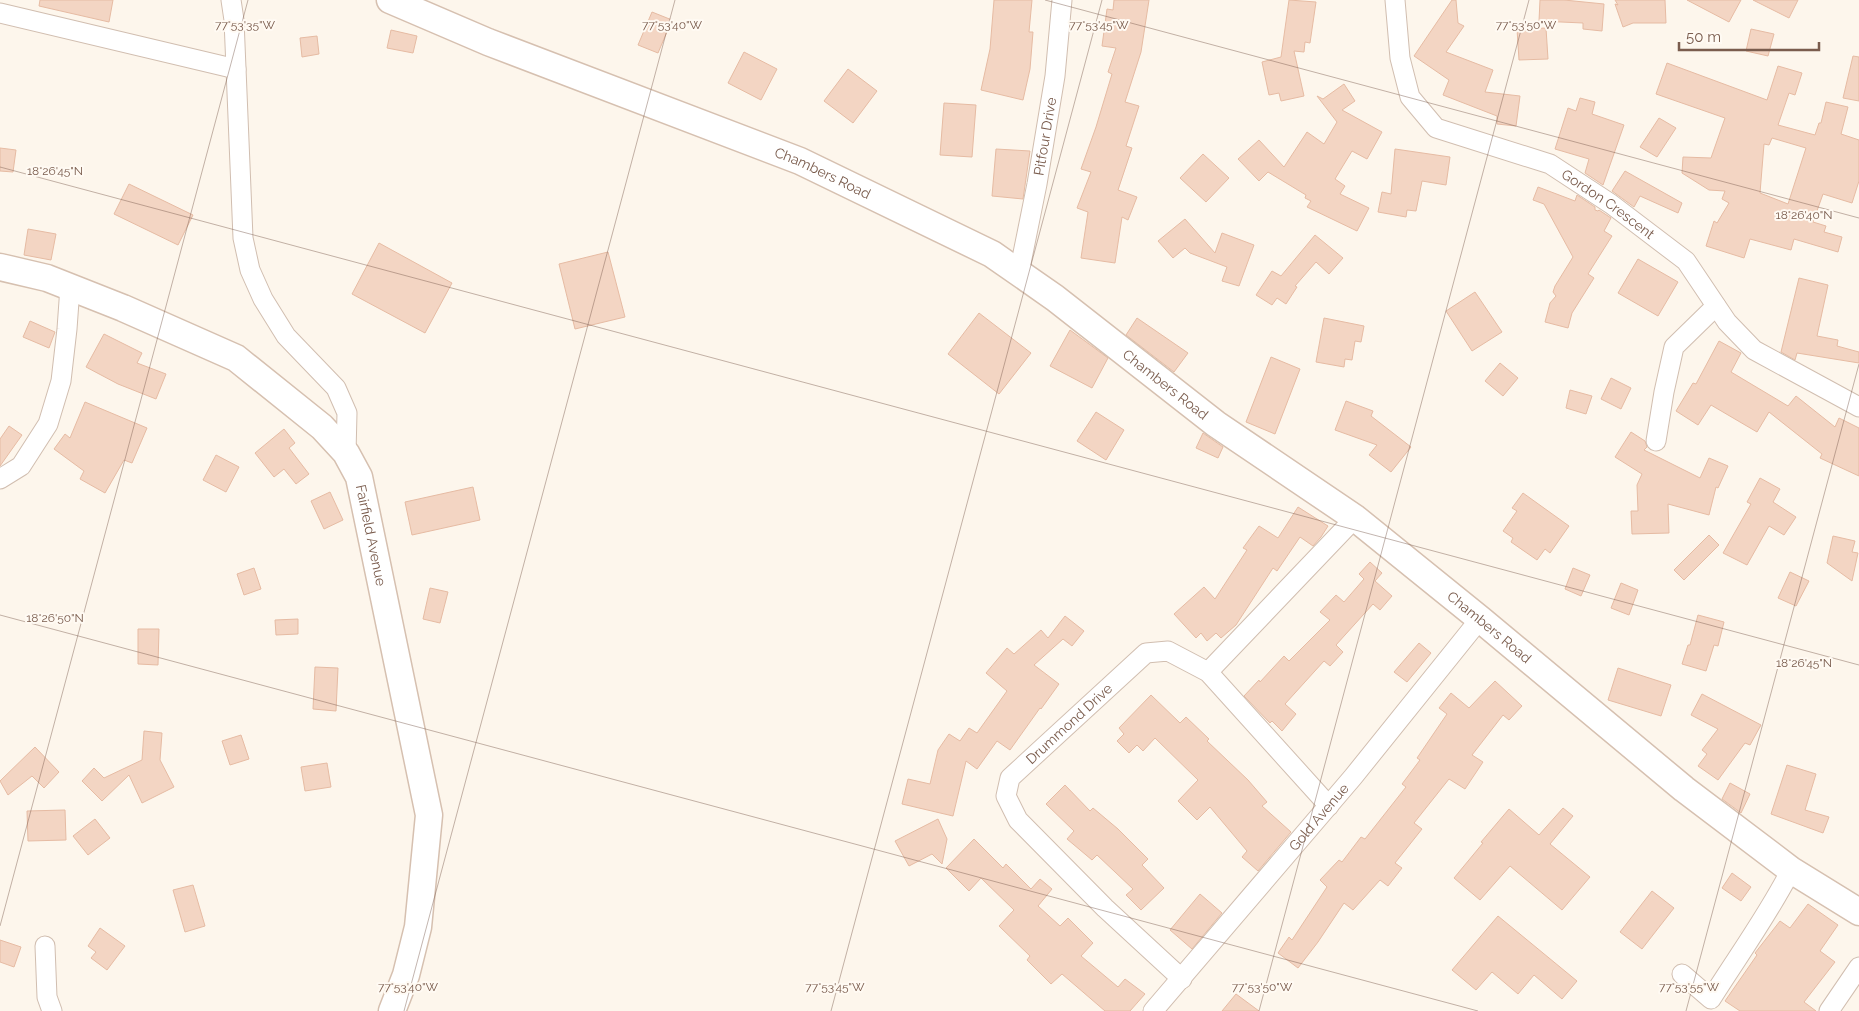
<svg xmlns="http://www.w3.org/2000/svg" width="1859" height="1011" font-family="Raleway,sans-serif">
  <rect width="100%" height="100%" fill="#fdf6ec"/>
  <g fill="#f3d5c3" stroke="#e6bba3" fill-rule="evenodd">
    <polygon points="40,0 113,0 109,22 39,6"/>
    <polygon points="994,0 1032,0 1029,32 1033,32 1030,69 1023,100 981,90 990,49"/>
    <polygon points="1114,0 1149,0 1141,52 1125,102 1139,106 1126,146 1132,148 1118,190 1137,197 1128,220 1122,217 1115,263 1081,258 1088,212 1077,208 1091,172 1081,169 1096,127 1112,74 1108,72 1116,48 1102,46 1107,9 1113,10"/>
    <polygon points="1289,0 1316,2 1310,43 1305,42 1304,52 1294,51 1304,96 1281,101 1279,93 1269,95 1262,62 1281,57"/>
    <polygon points="1452,0 1456,0 1458,23 1464,26 1446,52 1493,70 1485,92 1520,96 1516,126 1497,124 1497,116 1443,95 1449,80 1414,56"/>
    <polygon points="1540,0 1564,0 1604,4 1602,31 1583,29 1583,23 1539,21"/>
    <polygon points="1615,0 1665,0 1666,23 1633,23 1623,27 1615,4 1618,5"/>
    <polygon points="1687,0 1741,0 1729,22"/>
    <polygon points="1753,0 1798,0 1789,18"/>
    <polygon points="652,12 672,20 658,53 638,45"/>
    <polygon points="1546,28 1548,59 1519,60 1517,29"/>
    <polygon points="1751,29 1774,34 1768,56 1746,51"/>
    <polygon points="391,30 417,36 413,53 387,48"/>
    <polygon points="317,36 319,54 302,57 300,38"/>
    <polygon points="744,52 777,69 761,100 728,83"/>
    <polygon points="1853,56 1859,57 1859,101 1843,98"/>
    <path d="M1667 63 1767 100 1778 66 1802 73 1795 95 1789 93 1778 125 1815 135 1819 123H1821L1826 102 1848 107 1841 134 1859 140V181L1852 203 1823 194 1813 222 1826 226 1824 232 1842 237 1838 252 1794 239 1791 250 1750 239 1744 258 1706 246 1714 221 1717 223 1729 203 1722 199 1725 191 1709 190 1682 173 1683 157 1711 158 1725 118 1656 94ZM1772 138 1806 148 1788 204 1760 193 1764 144 1769 145Z"/>
    <polygon points="848,69 877,91 853,123 824,101"/>
    <polygon points="1344,84 1355,101 1342,110 1382,132 1367,159 1352,151 1335,179 1345,186 1340,194 1369,208 1357,231 1307,207 1311,201 1305,198 1306,195 1268,172 1259,181 1238,159 1259,140 1284,167 1307,132 1324,144 1337,122 1317,96 1323,99"/>
    <polygon points="1580,98 1595,102 1592,114 1624,125 1603,185 1585,173 1589,159 1555,149 1568,108 1576,111"/>
    <polygon points="944,103 976,105 972,157 940,155"/>
    <polygon points="1659,118 1676,128 1657,157 1640,147"/>
    <polygon points="0,148 16,150 13,172 0,171"/>
    <polygon points="996,149 1030,151 1023,199 992,196"/>
    <polygon points="1395,149 1450,157 1446,185 1422,181 1416,211 1407,210 1406,217 1378,212 1382,192 1391,194"/>
    <polygon points="1203,154 1229,178 1206,202 1180,178"/>
    <polygon points="1625,171 1682,203 1678,213 1640,196 1634,207 1612,191"/>
    <polygon points="129,184 193,215 178,245 114,214"/>
    <polygon points="1538,187 1575,201 1577,195 1595,207 1595,210 1598,211 1599,210 1611,218 1604,231 1612,236 1588,274 1594,278 1572,313 1568,328 1545,322 1550,303 1556,296 1553,292 1555,286 1573,257 1544,204 1533,200"/>
    <polygon points="1185,219 1215,253 1222,233 1254,245 1239,286 1222,281 1227,267 1190,253 1185,248 1173,258 1158,241"/>
    <polygon points="28,229 56,234 51,260 24,255"/>
    <polygon points="1315,235 1343,258 1329,274 1316,262 1295,286 1297,287 1286,304 1277,298 1272,305 1256,295 1272,271 1281,276"/>
    <polygon points="379,243 452,283 425,333 352,294"/>
    <polygon points="608,252 625,317 575,329 559,264"/>
    <polygon points="1638,259 1678,282 1658,316 1618,293"/>
    <polygon points="1799,278 1828,285 1817,336 1838,340 1837,346 1859,352 1859,363 1797,353 1795,360 1781,352"/>
    <polygon points="1475,292 1502,332 1472,351 1446,311"/>
    <polygon points="979,313 1031,353 999,394 948,354"/>
    <polygon points="1137,318 1188,353 1174,372 1126,335"/>
    <polygon points="1324,318 1364,326 1361,342 1355,341 1352,360 1345,359 1344,367 1316,362"/>
    <polygon points="30,321 55,332 49,348 23,337"/>
    <polygon points="1070,330 1108,358 1092,388 1050,366"/>
    <polygon points="104,334 142,353 137,363 166,374 156,399 118,384 86,367"/>
    <polygon points="1719,341 1741,353 1731,372 1788,406 1796,396 1835,427 1839,418 1859,428 1859,476 1820,458 1822,454 1769,412 1757,432 1711,405 1698,425 1676,411 1693,383 1696,384"/>
    <polygon points="1271,357 1300,369 1275,434 1246,422"/>
    <polygon points="1500,363 1518,378 1503,396 1485,381"/>
    <polygon points="1611,378 1631,388 1621,409 1601,399"/>
    <polygon points="1570,390 1592,396 1586,414 1566,408"/>
    <polygon points="1346,401 1373,411 1371,416 1411,447 1391,472 1369,455 1377,445 1335,430"/>
    <polygon points="85,402 147,428 132,463 124,460 105,493 80,479 84,471 54,449 65,434 70,438"/>
    <polygon points="1096,412 1124,430 1106,460 1077,441"/>
    <polygon points="9,426 22,435 0,466 0,439"/>
    <polygon points="284,429 295,443 289,448 309,474 296,484 284,469 274,477 255,453"/>
    <polygon points="1631,432 1645,441 1647,447 1644,450 1700,478 1709,458 1728,466 1718,488 1716,487 1709,515 1668,504 1669,533 1632,534 1631,511 1638,511 1637,485 1642,474 1615,457"/>
    <polygon points="1203,433 1223,447 1218,458 1196,448"/>
    <polygon points="216,455 239,467 226,492 203,480"/>
    <polygon points="1760,478 1780,489 1773,502 1796,517 1784,535 1769,526 1747,565 1723,553 1751,504 1747,502"/>
    <polygon points="473,487 480,520 412,535 405,502"/>
    <polygon points="330,492 343,520 324,529 311,501"/>
    <polygon points="1523,493 1569,526 1550,553 1545,549 1537,560 1511,542 1513,538 1503,531 1517,511 1512,508"/>
    <polygon points="1298,507 1328,526 1321,537 1313,546 1300,537 1277,571 1273,568 1236,625 1221,638 1216,633 1207,641 1201,633 1196,638 1174,614 1204,587 1215,599 1247,550 1243,548 1259,526 1278,538"/>
    <polygon points="1709,535 1719,545 1684,580 1674,570"/>
    <polygon points="1833,536 1855,541 1852,552 1858,553 1852,581 1827,563"/>
    <polygon points="1370,562 1382,573 1375,581 1392,596 1380,610 1373,604 1336,645 1343,652 1330,666 1324,661 1285,704 1296,714 1282,731 1272,721 1270,723 1244,696 1259,680 1260,682 1284,656 1289,661 1330,620 1320,612 1336,595 1344,602 1364,579 1359,574"/>
    <polygon points="254,568 261,589 244,595 237,574"/>
    <polygon points="1573,568 1590,575 1581,596 1565,589"/>
    <polygon points="1790,572 1809,581 1796,606 1778,598"/>
    <polygon points="1621,583 1638,590 1629,615 1611,608"/>
    <polygon points="430,588 448,592 440,623 423,619"/>
    <polygon points="1698,615 1724,622 1718,646 1714,645 1706,671 1682,664 1688,645 1690,645"/>
    <polygon points="1065,616 1084,631 1072,646 1063,639 1034,665 1059,684 1041,709 1040,708 1010,750 997,741 977,769 966,761 953,816 902,804 908,779 930,784 938,750 949,734 960,741 969,728 977,733 1007,691 986,673 1007,648 1014,654 1041,630 1048,638"/>
    <polygon points="298,619 298,634 276,635 275,620"/>
    <polygon points="138,629 159,629 158,665 138,664"/>
    <polygon points="1419,643 1431,653 1407,682 1394,672"/>
    <polygon points="315,667 338,668 336,711 313,709"/>
    <polygon points="1618,668 1671,685 1661,716 1608,700"/>
    <polygon points="1495,681 1522,706 1509,720 1503,715 1472,755 1483,762 1465,789 1449,779 1414,823 1422,829 1395,863 1402,868 1388,886 1380,880 1353,910 1344,903 1318,942 1298,968 1278,953 1289,937 1292,940 1327,887 1320,880 1339,860 1342,862 1361,837 1365,839 1406,787 1402,784 1420,760 1417,758 1447,714 1439,708 1451,693 1469,708"/>
    <polygon points="1702,694 1761,725 1750,745 1745,743 1718,780 1698,766 1707,754 1702,750 1718,729 1691,715"/>
    <polygon points="1151,695 1180,723 1186,717 1209,739 1207,741 1248,780 1267,802 1262,806 1291,832 1258,871 1242,857 1247,851 1210,807 1197,820 1178,801 1198,780 1155,738 1143,751 1137,745 1129,753 1117,741 1124,734 1119,728"/>
    <polygon points="144,731 162,733 160,760 174,787 142,803 129,775 102,801 82,781 94,768 104,778 142,760"/>
    <polygon points="241,735 249,759 230,765 222,741"/>
    <polygon points="35,747 59,772 44,788 32,776 8,795 0,781"/>
    <polygon points="327,763 331,787 305,791 301,767"/>
    <polygon points="1787,765 1816,774 1805,810 1829,817 1823,833 1771,814"/>
    <polygon points="1730,783 1750,794 1741,813 1722,799"/>
    <polygon points="1065,785 1090,811 1093,808 1118,829 1148,859 1142,865 1164,888 1141,910 1126,895 1133,889 1097,855 1092,860 1067,839 1074,831 1046,804"/>
    <polygon points="1563,808 1573,816 1550,844 1590,877 1562,910 1510,866 1480,900 1454,878 1483,843 1481,842 1509,809 1539,835"/>
    <polygon points="65,810 66,840 28,841 27,811"/>
    <polygon points="95,819 110,838 88,855 73,836"/>
    <polygon points="938,819 947,839 942,864 932,854 909,866 895,841"/>
    <polygon points="974,839 1003,868 1006,864 1031,889 1040,879 1052,889 1038,906 1060,926 1068,918 1093,943 1081,956 1118,987 1125,979 1145,994 1130,1011 1105,1011 1062,974 1051,984 1027,960 1030,956 999,926 1014,910 981,878 969,891 946,868"/>
    <polygon points="1732,873 1751,887 1741,901 1722,888"/>
    <polygon points="193,885 205,926 185,932 173,890"/>
    <polygon points="1652,891 1674,908 1642,949 1620,932"/>
    <polygon points="1200,894 1222,913 1192,949 1170,930"/>
    <polygon points="1808,904 1838,925 1820,951 1835,962 1804,1002 1816,1011 1740,1011 1725,1001 1757,955 1755,953 1780,921 1790,928"/>
    <polygon points="1498,916 1577,981 1562,999 1534,975 1518,994 1492,972 1476,990 1452,970"/>
    <polygon points="100,928 125,946 107,970 91,958 96,952 88,946"/>
    <polygon points="0,940 21,947 14,967 0,962"/>
    <polygon points="1236,994 1259,1011 1222,1011"/>
  </g>
  <g fill="none" stroke-linecap="round" stroke-linejoin="round">
    <g stroke="#d1beb0" stroke-width="21">
      <g id="street">
        <polyline points="231,0 234,20 243,238 250,270 263,299 286,336 336,388 347,413 346,453"/>
        <path id="s1" d="M1395 0 1400 58 1410 97 1436 128 1550 164 1611 204 1686 261 1727 322 1754 350 1859 407"/>
        <polyline points="0,13 236,69"/>
        <path id="s2" d="M1019 273 1037 184 1055 76 1062 0"/>
        <polyline points="1656,441 1664,392 1674,347 1716,306"/>
        <polyline points="0,479 21,466 48,424 61,381 67,329 70,287"/>
        <polyline points="1208,672 1355,518"/>
        <polyline points="45,946 47,997 52,1011"/>
        <path d="M1682 974 1711 999C1738 956 1768 915 1791 870"/>
        <path id="s3" d="M1182 979 1105 908 1018 820 1006 796 1010 778 1146 653 1168 651 1208 672 1329 806"/>
        <path id="s4" d="M1153 1011 1353 777 1480 619"/>
        <polyline points="1829,1011 1859,967"/>
      </g>
    </g>
    <g stroke="#d6c0b0" stroke-width="29">
      <g id="secondary">
        <path id="s5" d="M390 0 488 42 800 161 992 254 1055 298 1216 424 1355 518 1480 619 1684 789 1791 870 1859 912"/>
        <path id="s6" d="M0 267 47 278 123 308 236 358 322 427 346 453 359 477 429 815 418 927 406 975 392 1011"/>
      </g>
    </g>
    <use href="#street" stroke="#fff" stroke-width="19"/>
    <use href="#secondary" stroke="#fff" stroke-width="26"/>
  </g>
  <path fill="none" stroke="#7a5c4d" stroke-width="1" stroke-opacity="0.45" d="M1045 0 1859 218M0 167 1859 665M0 615 1478 1011M0 926 248 0M404 1011 675 0M831 1011 1102 0M1259 1011 1529 0M1686 1011 1859 364"/>
  <g text-anchor="middle" stroke-width="4" stroke-linejoin="round" paint-order="stroke">
    <g font-size="14" fill="#7a5c4d" stroke="#fffaf3">
      <text dy="5" stroke="none"><textPath href="#s2" startOffset="139">Pitfour Drive</textPath></text>
      <text dy="5" stroke="none"><textPath href="#s5" startOffset="466">Chambers Road</textPath></text>
      <text dy="5" stroke="none"><textPath href="#s1" startOffset="329">Gordon Crescent</textPath></text>
      <text dy="5" stroke="none"><textPath href="#s5" startOffset="871">Chambers Road</textPath></text>
      <text dy="5" stroke="none"><textPath href="#s6" startOffset="486">Fairfield Avenue</textPath></text>
      <text dy="5" stroke="none"><textPath href="#s5" startOffset="1276">Chambers Road</textPath></text>
      <text dy="5" stroke="none"><textPath href="#s3" startOffset="354">Drummond Drive</textPath></text>
      <text dy="5" stroke="none"><textPath href="#s4" startOffset="255">Gold Avenue</textPath></text>
    </g>
  </g>
  <g font-size="12" text-anchor="middle" fill="#7a5c4d" stroke="#fffaf3" stroke-width="4" stroke-linejoin="round" paint-order="stroke">
    <text x="245" y="29">77°53'35"W</text>
    <text x="672" y="29">77°53'40"W</text>
    <text x="1099" y="29">77°53'45"W</text>
    <text x="1526" y="29">77°53'50"W</text>
    <text x="55" y="175">18°26'45"N</text>
    <text x="1804" y="219">18°26'40"N</text>
    <text x="55" y="622">18°26'50"N</text>
    <text x="1804" y="667">18°26'45"N</text>
    <text x="408" y="991">77°53'40"W</text>
    <text x="835" y="991">77°53'45"W</text>
    <text x="1262" y="991">77°53'50"W</text>
    <text x="1689" y="991">77°53'55"W</text>
  </g>
  <path d="M1679 42v8h140v-8" fill="none" stroke="#7a5c4d" stroke-width="2.5"/>
  <text x="1686" y="42" font-size="15" fill="#7a5c4d" stroke="#fffaf3" stroke-width="4" paint-order="stroke">50 m</text>
</svg>
